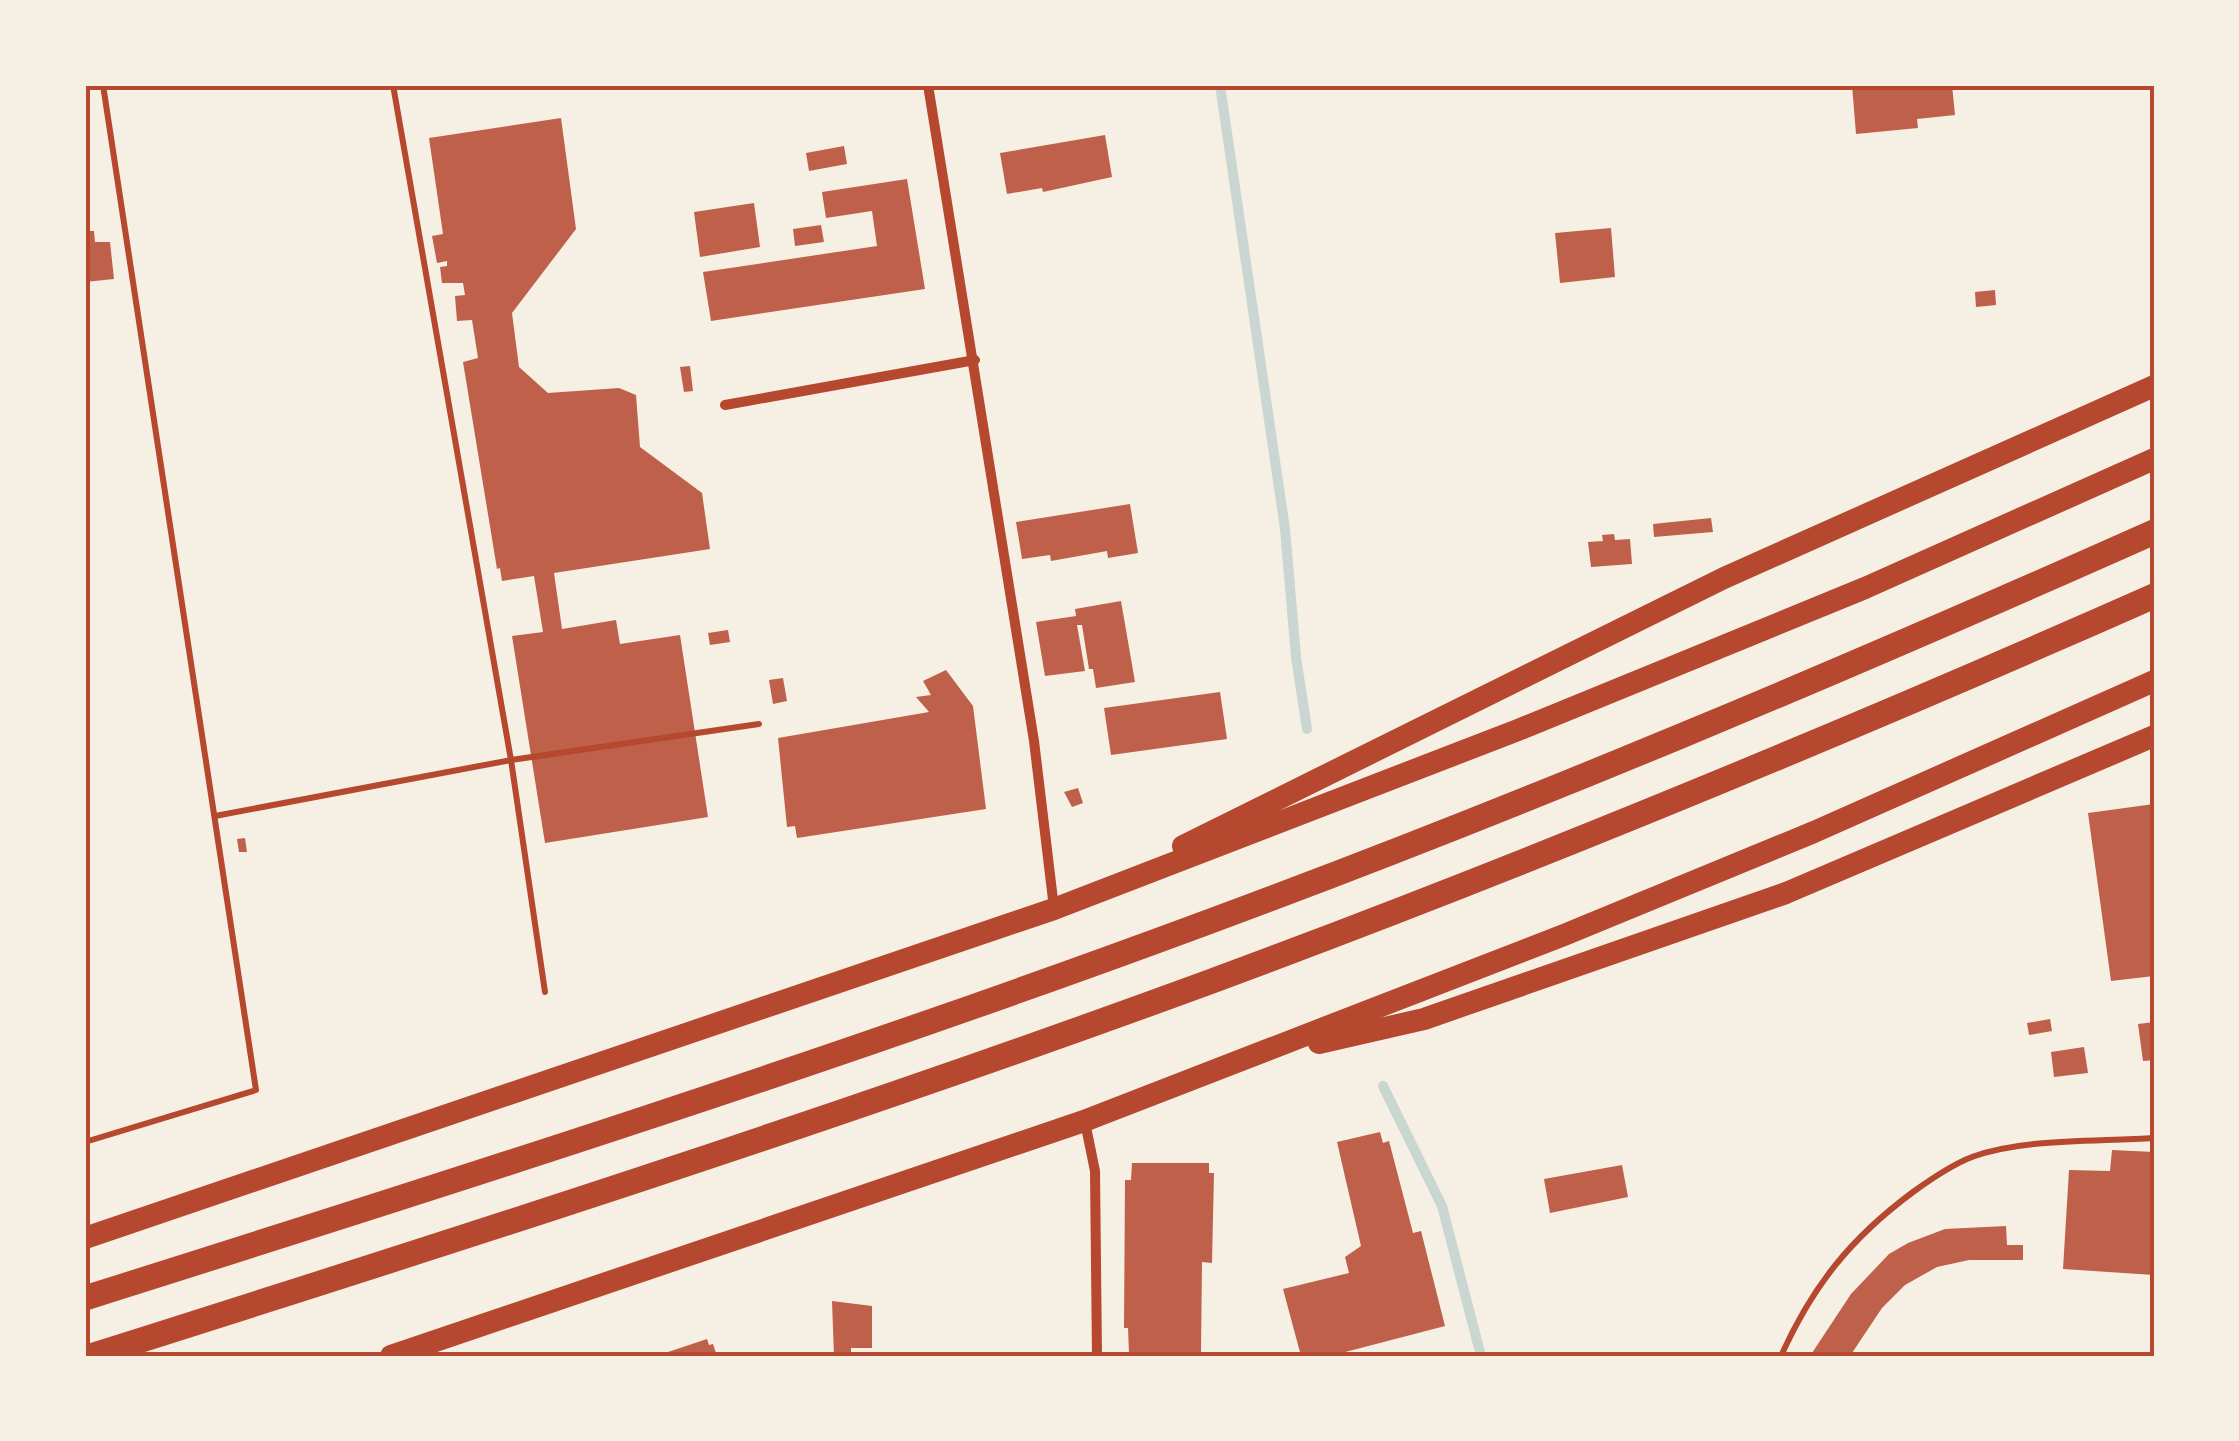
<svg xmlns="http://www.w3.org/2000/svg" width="2239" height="1441" font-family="'Open Sans',sans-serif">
  <rect width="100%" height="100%" fill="#f6efe4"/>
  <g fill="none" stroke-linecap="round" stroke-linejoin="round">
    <g stroke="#c9d6d2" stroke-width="10">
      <polyline points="1220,85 1285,529 1296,657 1307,729"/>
      <polyline points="1383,1086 1442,1206 1481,1356"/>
    </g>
  </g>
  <g fill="#bf614a">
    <polygon points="1852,85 1952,85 1955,115 1917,119 1918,128 1856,134"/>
    <polygon points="561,118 576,229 512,313 519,367 548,393 619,388 636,395 640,447 702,493 710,549 554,573 562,629 616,620 620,644 680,635 708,817 545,843 512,636 543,632 534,576 502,581 500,568 497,569 463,362 478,358 472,320 457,321 455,296 465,295 463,283 442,283 440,267 447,266 447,261 437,263 432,236 443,234 429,138"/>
    <polygon points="1105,135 1112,177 1043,192 1042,188 1007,194 1000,153"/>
    <polygon points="844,146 847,164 809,171 806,153"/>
    <polygon points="907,179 925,289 711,321 703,272 877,246 872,211 826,218 822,192"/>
    <polygon points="754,203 760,247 700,257 694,212"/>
    <polygon points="821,225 824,242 795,246 793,229"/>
    <polygon points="1611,228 1615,277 1560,283 1555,233"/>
    <polygon points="85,231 94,231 95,242 110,242 114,279 85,282"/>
    <polygon points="1995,290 1996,305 1976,307 1975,292"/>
    <polygon points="690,366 693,391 684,392 680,367"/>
    <polygon points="1130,504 1138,553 1108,558 1107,551 1051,561 1050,555 1022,559 1016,522"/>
    <polygon points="1711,518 1713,532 1654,537 1653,524"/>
    <polygon points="1614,534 1615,540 1630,539 1632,564 1591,567 1588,542 1603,541 1602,535"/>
    <polygon points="1121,601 1135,682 1096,688 1093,669 1089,669 1082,625 1077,625 1085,671 1045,676 1036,622 1076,616 1075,609"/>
    <polygon points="728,630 730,642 710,645 708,633"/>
    <polygon points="946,670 973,706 986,809 797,838 795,826 787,827 778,738 929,712 916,697 931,695 923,681"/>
    <polygon points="783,678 787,701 773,704 769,680"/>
    <polygon points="1220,692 1227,739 1111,755 1104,708"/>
    <polygon points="1078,788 1083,803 1072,807 1064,792"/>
    <polygon points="2154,804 2154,976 2111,981 2088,813"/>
    <polygon points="245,838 247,852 239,852 237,839"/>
    <polygon points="2050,1019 2052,1031 2029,1035 2027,1023"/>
    <polygon points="2154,1022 2154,1060 2143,1061 2138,1024"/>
    <polygon points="2084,1047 2088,1073 2054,1077 2051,1052"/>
    <polygon points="1380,1132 1383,1143 1389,1141 1413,1233 1421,1231 1445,1326 1330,1356 1301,1356 1283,1289 1349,1273 1345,1257 1361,1246 1337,1142"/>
    <polygon points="2112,1150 2154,1152 2154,1275 2063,1269 2069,1170 2110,1171"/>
    <polygon points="1132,1163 1209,1163 1209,1173 1214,1173 1212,1263 1202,1262 1201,1353 1129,1354 1128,1328 1124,1328 1125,1180 1131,1180"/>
    <polygon points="1622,1165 1628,1197 1550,1213 1544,1179"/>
    <polygon points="2006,1226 2007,1245 2023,1245 2023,1260 1969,1260 1937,1267 1905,1285 1882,1308 1850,1356 1810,1356 1851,1294 1889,1254 1908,1243 1945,1229"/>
    <polygon points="832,1301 872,1306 872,1348 851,1348 851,1356 834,1356"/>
    <polygon points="707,1339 709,1345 713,1344 717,1356 656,1356"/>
  </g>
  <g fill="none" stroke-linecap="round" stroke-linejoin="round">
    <g stroke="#b5482f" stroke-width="6">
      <polyline points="393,85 511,760 545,992"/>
      <polyline points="215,816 511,760 759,724"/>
      <polyline points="85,1142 256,1090 103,85"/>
      <path d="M1781 1356C1813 1285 1851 1238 1913 1192 1931 1179 1951 1165 1972 1157 2024 1138 2098 1142 2154 1138"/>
    </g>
    <g stroke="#b5482f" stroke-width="10">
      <polyline points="928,85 1034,741 1054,908"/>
      <polyline points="725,405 975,360"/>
      <polyline points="1085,1122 1095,1171 1097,1356"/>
    </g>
    <g stroke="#b5482f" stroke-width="22">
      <polyline points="1183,846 1724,578 2154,386"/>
      <polyline points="1319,1043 1424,1019 1786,893 2154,736"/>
      <polyline points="85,1238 1054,909 1518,730 1865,588 2154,459"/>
      <polyline points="391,1356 1084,1121 1564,935 1814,832 2154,681"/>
    </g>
    <g stroke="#b5482f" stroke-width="25">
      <path d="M85 1298C459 1180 833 1061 1200 925 1523 806 1839 672 2154 532"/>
      <path d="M91 1356C467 1237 842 1117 1212 981 1531 863 1844 733 2154 596"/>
    </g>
  </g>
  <rect width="2239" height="1441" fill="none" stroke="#f6efe4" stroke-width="175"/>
  <rect x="88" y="88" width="2064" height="1266" fill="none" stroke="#b5482f" stroke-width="4"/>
</svg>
